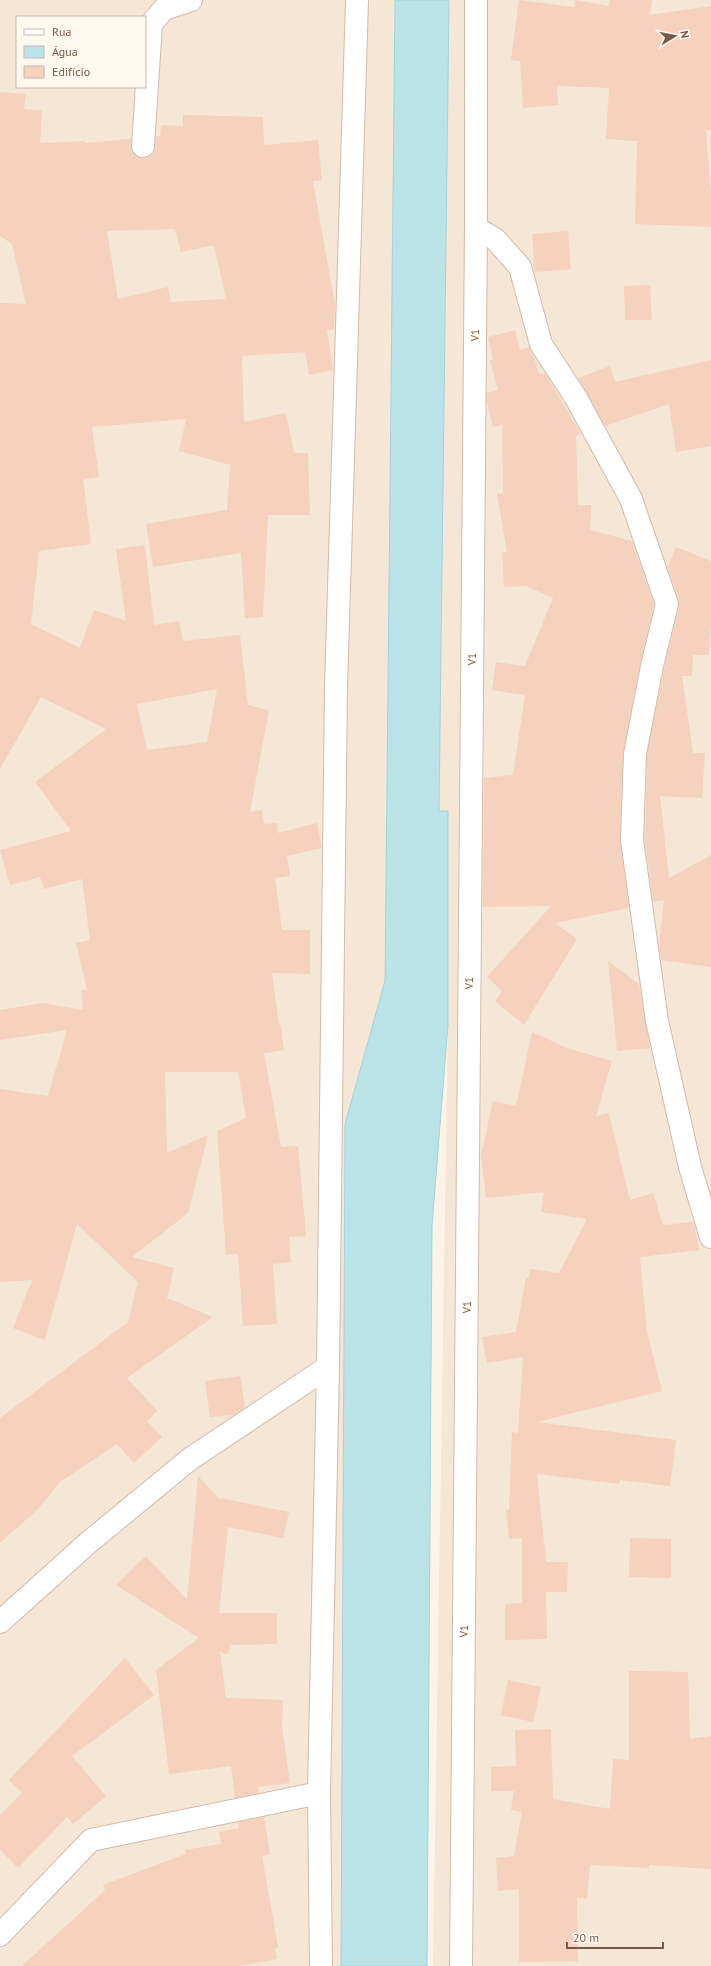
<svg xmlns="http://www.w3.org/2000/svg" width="711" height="1966" font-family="'PT Sans',sans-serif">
  <rect width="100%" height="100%" fill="#fdf4e7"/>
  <g fill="#f5e6d5" fill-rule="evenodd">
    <path d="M0 0H395L385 981 345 1124 341 1966H0ZM17 17H145V87H17Z"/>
    <polygon points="449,0 711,0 711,1966 433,1966 448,1024 448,811 439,811"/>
  </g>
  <polygon fill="#bae3e8" stroke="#a0d3db" points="395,0 449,0 439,811 448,811 448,1024 432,1226 427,1966 341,1966 345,1124 385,981"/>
  <g fill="#f4d2be" fill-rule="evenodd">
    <polygon points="519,0 574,7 575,0 609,6 610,0 652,0 650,15 711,6 711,130 706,130 711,196 711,227 635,224 637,141 606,139 609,88 557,86 558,105 523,108 520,61 511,60"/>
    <path d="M0 92 26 94 24 109 42 111 40 143 85 141V143L131 139 132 151 136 156 142 158 148 157 154 153 156 137 160 136 161 125 183 126V115L263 117 264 145 318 140 322 180 313 181 335 305 334 330H327L333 370 309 375 305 352 242 356 244 422 286 413 294 453H308L310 515H268L263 617 245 618 241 553 153 567 146 524 227 510 230 465 179 451 186 419 92 427 99 477 83 479 91 544 39 551 31 624 80 648 94 610 126 621 116 549 145 545 154 625 179 621 183 641 240 635 248 705 269 710 250 812 262 810 264 824 277 823 278 833 317 823 322 848 287 856 290 876 275 878 282 930H310V974L272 973 279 1025H281L284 1050 264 1053 281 1147 298 1146 306 1236 289 1237 291 1262 273 1264 277 1324 243 1326 238 1254 226 1255 217 1131 246 1118 238 1072H165L167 1153 208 1135 188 1213 132 1257 174 1268 167 1298 213 1317 127 1378 157 1411 147 1421 162 1437 134 1463 117 1444 60 1482 37 1510 0 1543V1418L128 1322 138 1282 77 1224 45 1340 13 1328 32 1280 0 1282V1089L48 1096 67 1030 0 1040V1010L43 1003 83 1010 81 990H87L76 943 90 940 82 879 44 889 40 877 10 885 0 850 71 831 35 782 106 729 41 697 0 769V303L26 304 12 244 0 236ZM175 229 181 252 214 245 226 299 171 302 168 287 118 299 107 231ZM217 689 207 742 147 750 137 704Z"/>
    <polygon points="568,231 571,269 535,272 532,234"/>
    <polygon points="650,285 652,320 625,320 624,286"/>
    <polygon points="515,330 520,350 529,347 534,357 539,374 545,373 581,434 576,436 578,505 591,505 590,530 632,541 654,605 640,664 623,754 620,840 629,908 555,923 577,939 524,1025 495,1001 502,991 487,977 551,906 483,907 484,778 513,775 525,695 492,690 496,662 525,666 553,598 526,586 504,587 502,553 507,552 497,494 503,493 502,425 493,427 487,402 487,393 498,390 490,360 493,360 488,337"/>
    <polygon points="711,360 711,446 676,452 669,404 605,426 578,378 610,366 615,382"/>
    <polygon points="676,547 711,561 711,620 709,655 693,655 692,676 682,676 693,753 705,753 702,798 660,796 669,878 711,855 711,967 661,960 659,944 664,900 653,902 645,839 647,755 664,669 679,607 679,600 667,565 668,566"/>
    <polygon points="608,961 639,984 650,1048 617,1051"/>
    <polygon points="532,1032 567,1048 612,1061 596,1116 609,1113 630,1200 653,1193 663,1225 694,1222 699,1250 640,1257 647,1331 662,1391 537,1422 676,1440 670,1486 620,1480 619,1484 537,1474 546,1562 568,1562 567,1592 546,1592 547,1639 505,1640 505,1604 522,1603 522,1538 509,1539 506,1510 509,1510 512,1432 518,1433 523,1357 487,1363 482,1337 516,1332 526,1278 529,1278 530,1269 559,1273 587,1219 541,1212 544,1192 486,1198 481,1155 493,1101 516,1106"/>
    <polygon points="240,1376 245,1407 234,1415 210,1417 205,1381"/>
    <polygon points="198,1476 221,1501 220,1498 289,1512 283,1538 228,1527 219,1613 277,1613 277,1644 229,1645 231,1648 226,1655 220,1651 226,1698 283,1700 282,1727 290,1783 258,1787 259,1793 235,1798 231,1766 169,1774 156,1670 199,1638 116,1585 146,1556 187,1600"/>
    <polygon points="630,1538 671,1539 671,1578 629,1577"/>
    <polygon points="125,1658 154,1695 72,1756 106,1796 73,1824 67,1817 18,1868 0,1850 0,1815 22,1793 9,1780"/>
    <polygon points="629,1671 688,1672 690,1739 711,1736 711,1869 649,1865 649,1868 590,1865 587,1899 577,1898 578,1961 519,1962 519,1889 498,1891 496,1858 514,1856 522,1812 511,1810 514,1791 491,1791 491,1767 516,1766 515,1730 551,1729 553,1799 610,1809 613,1759 629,1760"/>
    <polygon points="508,1680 541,1687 533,1722 501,1715"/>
    <polygon points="264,1817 270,1854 262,1856 278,1947 275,1948 277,1959 239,1966 22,1966 105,1890 103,1885 186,1854 185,1850 221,1844 219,1832 239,1828 238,1822"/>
  </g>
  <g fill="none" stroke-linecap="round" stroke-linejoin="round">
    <g stroke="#d0bbac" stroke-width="24">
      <g id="street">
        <polyline points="143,146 151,24 164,9 191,0"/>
        <polyline points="476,228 495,239 520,267 541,344 576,398 631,499 667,604 652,666 635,754 632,840 657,1021 690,1167 711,1237"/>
        <polyline points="0,1622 89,1542 190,1459 328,1367"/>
        <polyline points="0,1935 91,1840 319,1793"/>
        <polyline points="321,1966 319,1793 328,1367 336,687 357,0"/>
        <polyline points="461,1966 476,228 476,0"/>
      </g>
    </g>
    <use href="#street" stroke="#fff" stroke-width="22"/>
  </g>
  <g text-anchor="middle" stroke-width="3" stroke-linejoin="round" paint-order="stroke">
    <g font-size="11" fill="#79594a" stroke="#fff8ef">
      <text transform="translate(475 335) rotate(-90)" y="4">V1</text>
      <text transform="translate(472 659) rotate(-90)" y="4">V1</text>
      <text transform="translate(469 983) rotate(-90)" y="4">V1</text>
      <text transform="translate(467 1307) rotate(-90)" y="4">V1</text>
      <text transform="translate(464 1631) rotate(-90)" y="4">V1</text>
    </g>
  </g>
  <rect x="16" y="16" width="130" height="72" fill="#fff8ef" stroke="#c9b8ad"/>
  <rect x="24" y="29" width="20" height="6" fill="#ffffff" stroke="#c9b8ad"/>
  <text x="52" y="36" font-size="12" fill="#79594a">Rua</text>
  <rect x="24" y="46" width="20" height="12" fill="#bae3e8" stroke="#c9b8ad"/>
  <text x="52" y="56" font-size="12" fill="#79594a">Água</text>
  <rect x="24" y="66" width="20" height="12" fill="#f4d2be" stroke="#c9b8ad"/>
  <text x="52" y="76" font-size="12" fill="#79594a">Edifício</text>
  <g transform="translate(675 36) rotate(80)" stroke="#fff8ef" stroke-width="3" paint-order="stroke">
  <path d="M0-3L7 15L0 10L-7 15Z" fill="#79594a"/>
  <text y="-6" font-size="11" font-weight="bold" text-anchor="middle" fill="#79594a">N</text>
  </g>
  <path d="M567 1942v6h96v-6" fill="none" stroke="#79594a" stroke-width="2"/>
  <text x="573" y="1942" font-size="12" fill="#79594a" stroke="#fff8ef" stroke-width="3" paint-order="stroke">20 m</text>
</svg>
